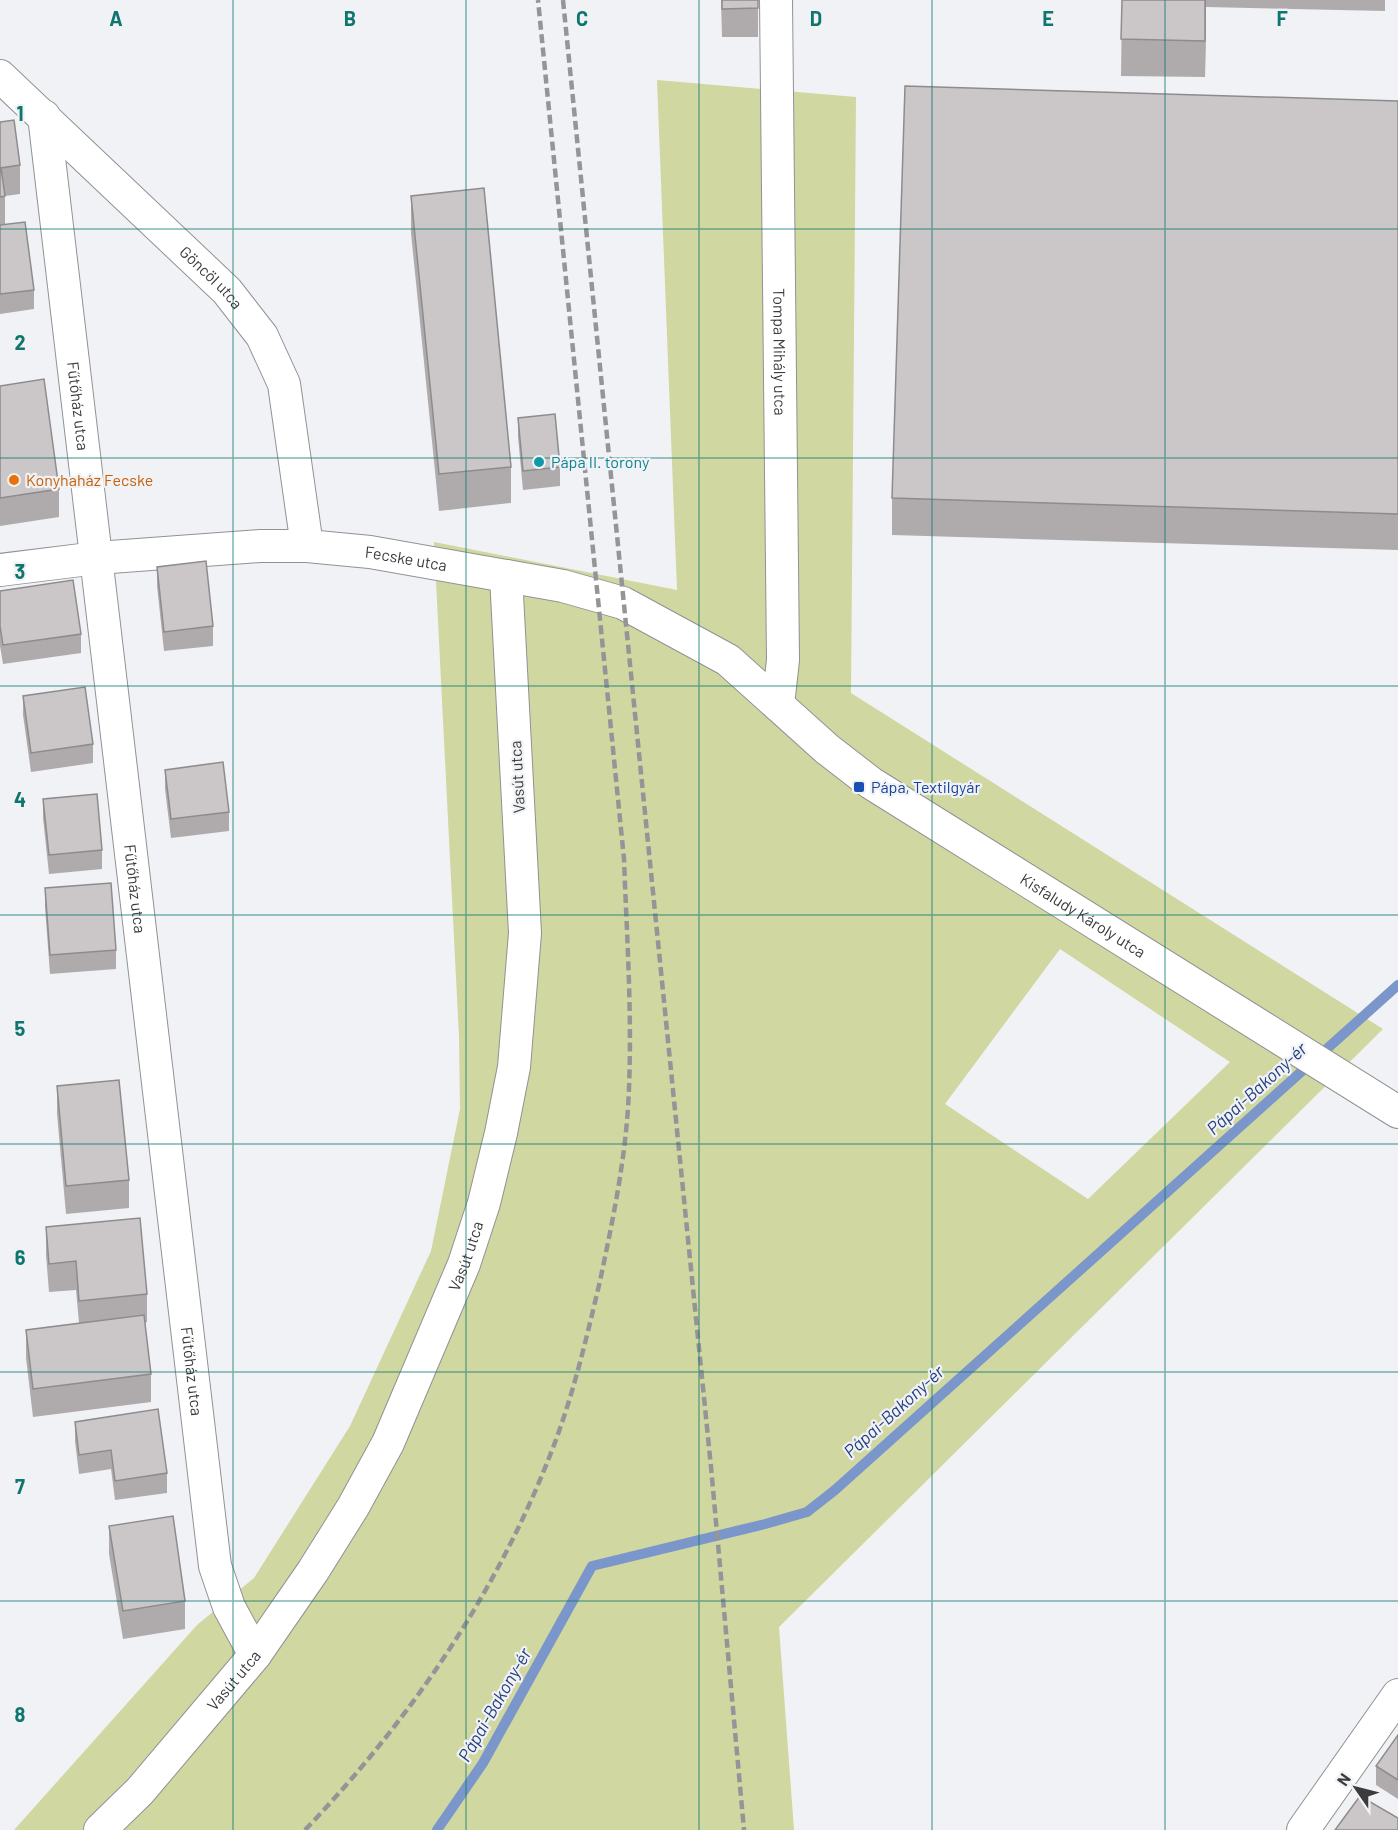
<svg xmlns="http://www.w3.org/2000/svg" width="1398" height="1830" font-family="Barlow,sans-serif">
  <rect width="100%" height="100%" fill="#f1f2f6"/>
  <path fill="#d0d7a0" fill-rule="evenodd" d="M657 80 856 97 851 693 1383 1029 779 1627 794 1830H14L197 1625 254 1578 350 1426 431 1251 460 1109 459 1037 434 542 677 590ZM1060 949 1230 1062 1088 1199 945 1104Z"/>
  <g fill="none" stroke-linecap="round" stroke-linejoin="round">
    <polyline stroke="#7b96ca" stroke-width="10" points="437,1830 483,1763 592,1566 765,1524 807,1512 835,1490 1398,985"/>
    <g stroke="#919295" stroke-width="34">
      <g id="minor">
        <path id="s1" d="M776 0 783 660 778 705"/>
        <path id="s2" d="M0 76 227 291 262 336 284 384 307 546"/>
        <path id="s3" d="M44 116 215 1566 229 1607 255 1655"/>
        <path id="s4" d="M0 570 97 558 260 546H307L370 552 563 586 623 603 728 660 827 749 871 783 1398 1112"/>
        <path id="s5" d="M100 1830 140 1791 255 1655 313 1571 353 1507 388 1443 464 1264 484 1203 501 1133 514 1067 525 933 506 576"/>
        <polyline points="1303,1830 1398,1695"/>
      </g>
    </g>
    <use href="#minor" stroke="#fff" stroke-width="32"/>
    <g stroke="#959598" stroke-width="4.5" stroke-dasharray="9 4.5" stroke-linecap="butt">
      <polyline points="563,0 711,1467 744,1830"/>
      <path d="M305 1830C412 1718 499 1590 554 1445 574 1392 587 1336 600 1281 612 1224 624 1167 628 1108 633 1025 627 942 624 859L538 0"/>
    </g>
  </g>
  <g fill="#afabad">
    <polygon points="721,0 758,0 758,37 722,37"/>
    <polygon points="1122,0 1385,0 1385,11 1206,7 1205,77 1121,76"/>
    <polygon points="1398,101 1398,550 892,535 892,498"/>
    <polygon points="0,122 20,165 20,194 5,196 5,224 0,225"/>
    <polygon points="411,196 511,467 511,503 439,511 411,233"/>
    <polygon points="0,225 34,290 34,309 0,314"/>
    <polygon points="0,386 59,489 59,517 0,526"/>
    <polygon points="518,418 560,467 560,486 523,490 518,437"/>
    <polygon points="157,567 213,626 213,646 164,651 157,586"/>
    <polygon points="0,591 81,634 81,653 3,664 0,646"/>
    <polygon points="23,696 93,744 93,763 31,772 23,715"/>
    <polygon points="165,770 229,812 229,831 171,838 165,789"/>
    <polygon points="43,799 102,850 102,869 49,874 43,818"/>
    <polygon points="45,888 116,950 116,969 50,974 45,907"/>
    <polygon points="57,1086 129,1180 129,1208 66,1214 57,1114"/>
    <polygon points="46,1227 147,1294 147,1322 145,1323 151,1374 151,1402 33,1417 26,1358 26,1330 79,1323 76,1290 49,1292 46,1255"/>
    <polygon points="75,1422 167,1473 167,1493 115,1500 111,1469 79,1474 75,1441"/>
    <polygon points="109,1526 185,1601 185,1629 123,1639 109,1554"/>
    <polygon points="1398,1735 1398,1799 1376,1785 1376,1766"/>
  </g>
  <polygon fill="#8e8b8d" points="1205,0 1206,0 1205,77"/>
  <g fill="#cbc7c9" stroke="#8e8b8d" stroke-width="1.5">
    <polygon points="722,0 758,0 758,8 722,9"/>
    <polygon points="1122,0 1205,0 1205,41 1121,39"/>
    <polygon points="905,86 1398,101 1398,514 892,498"/>
    <polygon points="14,120 20,165 1,168 5,196 0,197 0,122"/>
    <polygon points="484,188 511,467 439,474 411,196"/>
    <polygon points="25,222 34,290 0,294 0,225"/>
    <polygon points="44,379 59,489 0,498 0,386"/>
    <polygon points="555,414 560,467 523,471 518,418"/>
    <polygon points="206,561 213,626 164,632 157,567"/>
    <polygon points="73,580 81,634 3,645 0,626 0,591"/>
    <polygon points="85,687 93,744 31,753 23,696"/>
    <polygon points="223,762 229,812 171,819 165,770"/>
    <polygon points="97,794 102,850 49,855 43,799"/>
    <polygon points="111,883 116,950 50,955 45,888"/>
    <polygon points="119,1080 129,1180 66,1186 57,1086"/>
    <polygon points="140,1218 147,1294 79,1301 76,1261 49,1264 46,1227"/>
    <polygon points="144,1315 151,1374 33,1389 26,1330"/>
    <polygon points="158,1409 167,1473 115,1481 111,1450 79,1455 75,1422"/>
    <polygon points="173,1516 185,1601 123,1611 109,1526"/>
    <polygon points="1398,1735 1398,1780 1376,1766"/>
    <polygon points="1360,1796 1398,1818 1398,1830 1335,1830"/>
  </g>
  <path fill="none" stroke="#0f766e" stroke-width="1.5" stroke-opacity="0.55" d="M233 0V1830M466 0V1830M699 0V1830M932 0V1830M1165 0V1830M0 229H1398M0 458H1398M0 686H1398M0 915H1398M0 1144H1398M0 1372H1398M0 1601H1398"/>
  <circle fill="#0f9aa8" stroke="#f1f2f6" stroke-width="2" cx="539" cy="462" r="6"/>
  <circle fill="#e8710a" stroke="#f1f2f6" stroke-width="2" cx="14" cy="480" r="6"/>
  <rect fill="#1a4fb4" stroke="#f1f2f6" stroke-width="2" x="853" y="781" width="12" height="12" rx="3"/>
  <g text-anchor="middle" stroke-width="4.5" stroke-linejoin="round" paint-order="stroke">
    <g font-size="16" fill="#3b3b3d" stroke="#f1f2f6">
      <text dy="6" stroke="none"><textPath href="#s2" startOffset="292">Göncöl utca</textPath></text>
      <text dy="6" stroke="none"><textPath href="#s1" startOffset="352">Tompa Mihály utca</textPath></text>
      <text dy="6" stroke="none"><textPath href="#s3" startOffset="292">Fűtőház utca</textPath></text>
      <text dy="6" stroke="none"><textPath href="#s4" startOffset="408">Fecske utca</textPath></text>
      <text transform="translate(517 777) rotate(-93)" y="6">Vasút utca</text>
      <text dy="6" stroke="none"><textPath href="#s3" startOffset="778">Fűtőház utca</textPath></text>
      <text dy="6" stroke="none"><textPath href="#s4" startOffset="1188">Kisfaludy Károly utca</textPath></text>
      <text dy="6" stroke="none"><textPath href="#s5" startOffset="687">Vasút utca</textPath></text>
      <text dy="6" stroke="none"><textPath href="#s3" startOffset="1264">Fűtőház utca</textPath></text>
      <text dy="6" stroke="none"><textPath href="#s5" startOffset="201">Vasút utca</textPath></text>
    </g>
    <g font-size="16" fill="#0d838f" stroke="#f1f2f6" text-anchor="start">
      <text x="551" y="468">Pápa II. torony</text>
    </g>
    <g font-size="16" fill="#c56008" stroke="#f1f2f6" text-anchor="start">
      <text x="26" y="486">Konyhaház Fecske</text>
    </g>
    <g font-size="16" fill="#164399" stroke="#f1f2f6" text-anchor="start">
      <text x="871" y="793">Pápa, Textilgyár</text>
    </g>
    <g font-size="18" font-style="italic" fill="#233f7f" stroke="#f1f2f6">
      <text transform="translate(1257 1089) rotate(-42)" y="6">Pápai-Bakony-ér</text>
      <text transform="translate(894 1412) rotate(-42)" y="6">Pápai-Bakony-ér</text>
      <text transform="translate(495 1705) rotate(-60)" y="6">Pápai-Bakony-ér</text>
    </g>
  </g>
  <g font-size="20" text-anchor="middle" font-weight="bold" fill="#0f766e" stroke="#f1f2f6" stroke-width="4.5" stroke-linejoin="round" paint-order="stroke">
    <text x="116" y="26">A</text>
    <text x="350" y="26">B</text>
    <text x="582" y="26">C</text>
    <text x="816" y="26">D</text>
    <text x="1048" y="26">E</text>
    <text x="1282" y="26">F</text>
    <text x="20" y="121">1</text>
    <text x="20" y="350">2</text>
    <text x="20" y="579">3</text>
    <text x="20" y="807">4</text>
    <text x="20" y="1036">5</text>
    <text x="20" y="1265">6</text>
    <text x="20" y="1494">7</text>
    <text x="20" y="1722">8</text>
  </g>
  <g transform="translate(1356 1788) rotate(305)" stroke="#f1f2f6" stroke-width="4.5" paint-order="stroke">
  <path d="M0-4.5L10 22L0 15L-10 22Z" fill="#3b3b3d"/>
  <text y="-9" font-size="16" font-weight="bold" text-anchor="middle" fill="#3b3b3d">N</text>
  </g>
</svg>
